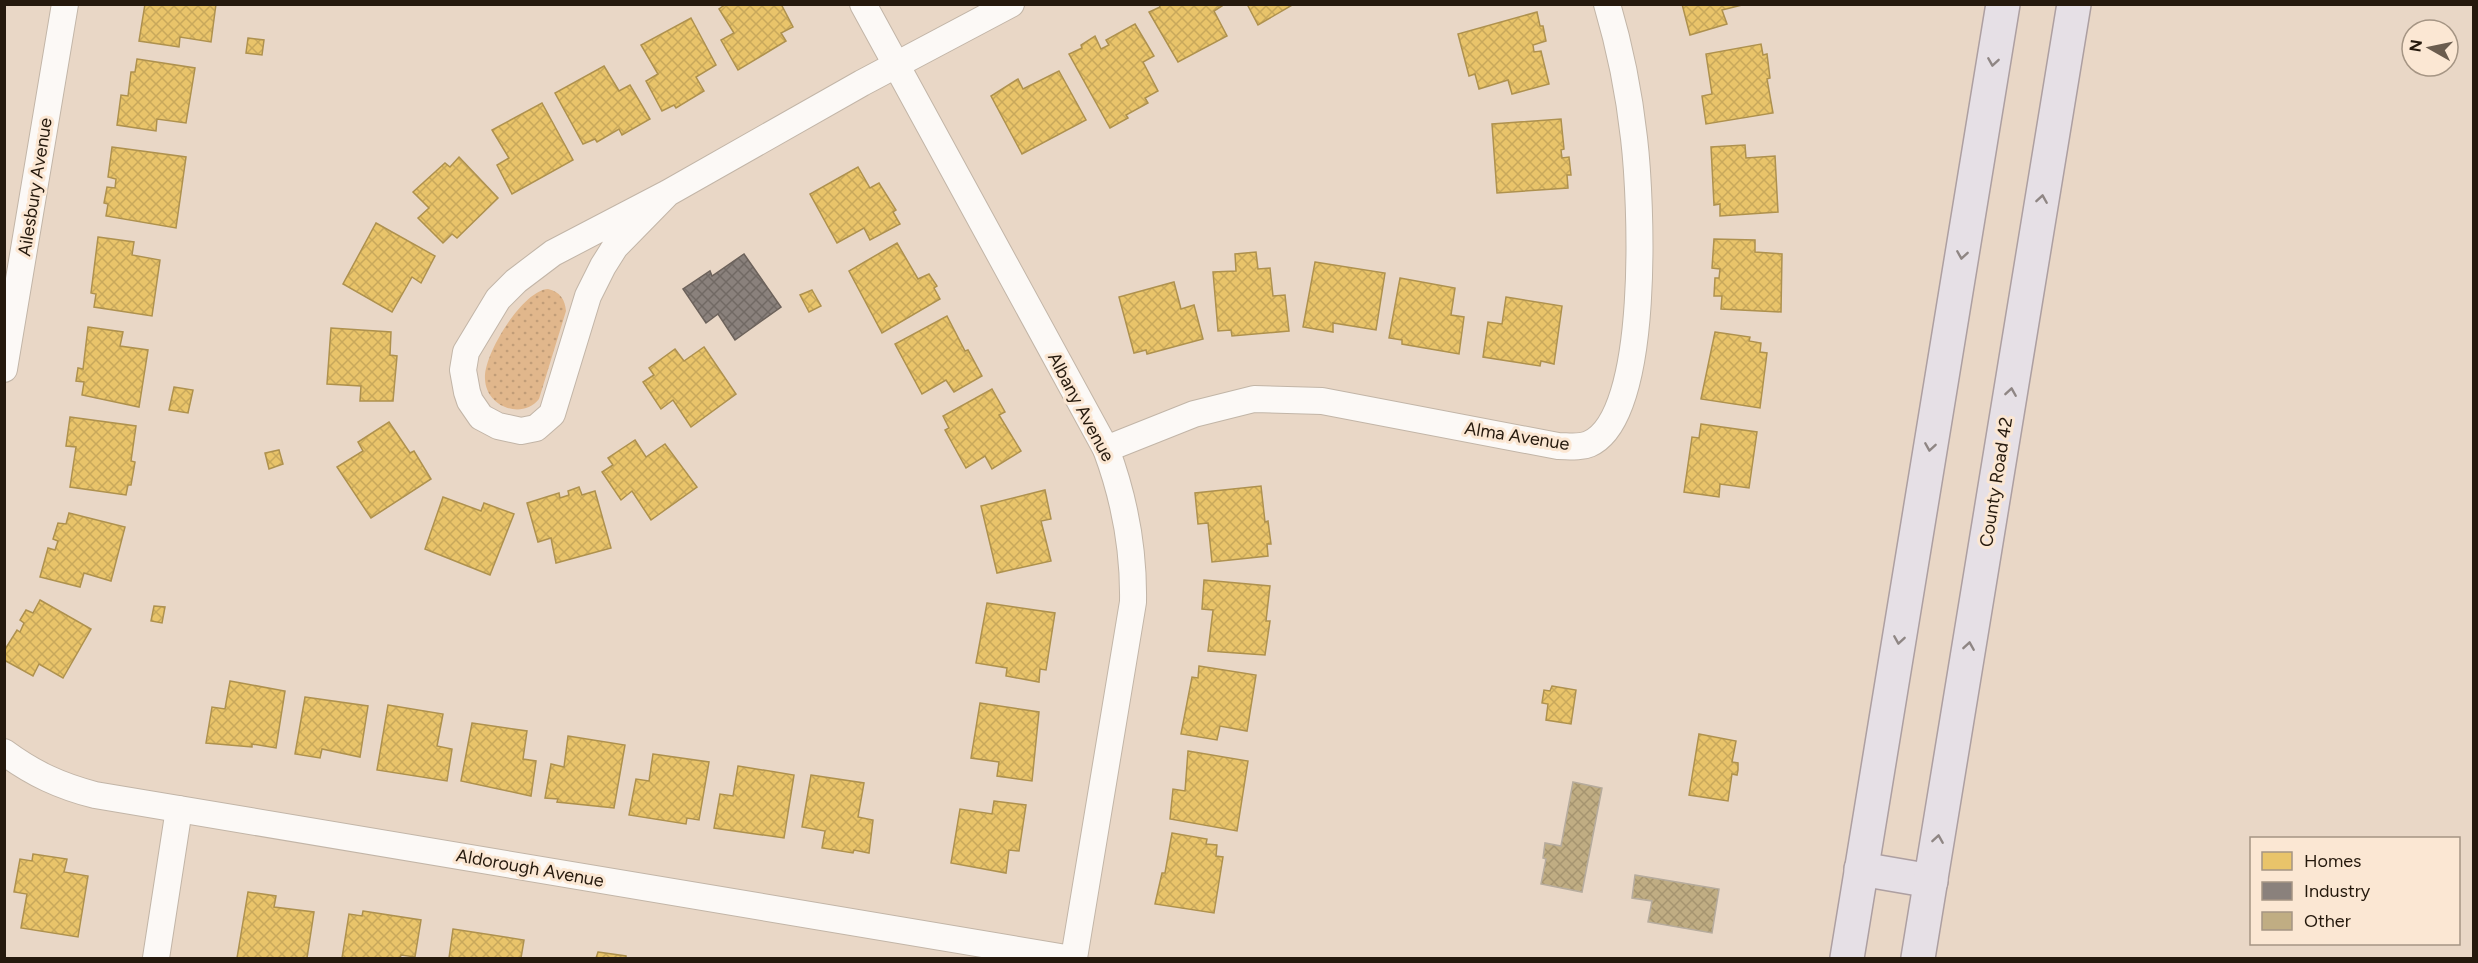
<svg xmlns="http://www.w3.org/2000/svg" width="2478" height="963" font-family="Figtree,sans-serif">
  <defs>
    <pattern id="grass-dots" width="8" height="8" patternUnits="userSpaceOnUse" patternTransform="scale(1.5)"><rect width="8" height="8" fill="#e1b78c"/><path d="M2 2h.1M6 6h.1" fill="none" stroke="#c19d78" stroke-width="1.8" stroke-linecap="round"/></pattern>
    <pattern id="homes-cross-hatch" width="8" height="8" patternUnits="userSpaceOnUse" patternTransform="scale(1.5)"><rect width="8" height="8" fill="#e9c46a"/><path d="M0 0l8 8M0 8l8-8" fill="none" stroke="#c8a85b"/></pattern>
    <pattern id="industry-cross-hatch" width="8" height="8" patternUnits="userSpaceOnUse" patternTransform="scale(1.5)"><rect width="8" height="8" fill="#8a817c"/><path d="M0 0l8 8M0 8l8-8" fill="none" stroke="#716964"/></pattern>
    <pattern id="building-cross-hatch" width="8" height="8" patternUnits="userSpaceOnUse" patternTransform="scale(1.5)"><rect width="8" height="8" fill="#c0ad83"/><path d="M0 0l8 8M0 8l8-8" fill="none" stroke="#a59470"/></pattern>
  </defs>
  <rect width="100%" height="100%" fill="#e9d7c6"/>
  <path fill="url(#grass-dots)" d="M548 289C560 292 565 299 566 311L539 399C522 420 486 407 485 379 483 355 523 290 548 289Z"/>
  <g fill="url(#homes-cross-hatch)" stroke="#ae914e" stroke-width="1.5">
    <polygon points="145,4 216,4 211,42 180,37 179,47 139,41"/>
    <polygon points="726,4 781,4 793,27 781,33 786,41 738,70 721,40 734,33 719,9"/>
    <polygon points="1159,4 1225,4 1214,11 1227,36 1178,62 1149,12 1160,7"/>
    <polygon points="1247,4 1294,4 1258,25"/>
    <polygon points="1682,4 1746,4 1722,10 1727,24 1690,35"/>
    <polygon points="1537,12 1540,26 1543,26 1546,41 1533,45 1534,52 1541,51 1549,84 1512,94 1508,80 1479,89 1475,74 1469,76 1458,34"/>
    <polygon points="691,18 716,65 696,77 704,91 676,108 674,105 662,111 646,81 658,74 641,45"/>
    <polygon points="1135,24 1154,56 1143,62 1158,91 1145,98 1148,103 1126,115 1128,118 1110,128 1069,54 1082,48 1081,45 1095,36 1101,49 1109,45 1106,40"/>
    <polygon points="248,38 264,40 262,55 246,53"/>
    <polygon points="1761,44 1763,55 1767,54 1770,78 1767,79 1773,113 1706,124 1702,96 1712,94 1706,54"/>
    <polygon points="137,59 195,68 186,123 157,119 156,131 117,125 121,95 128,96 131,72 135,72"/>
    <polygon points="604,66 619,91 630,85 650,119 622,135 619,129 597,142 595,139 583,144 555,93"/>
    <polygon points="1059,71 1086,120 1022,154 991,96 1018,79 1023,89"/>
    <polygon points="542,103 573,160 512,194 497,165 509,158 492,130"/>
    <polygon points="1561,119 1564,149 1561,150 1562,158 1569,157 1571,175 1567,175 1568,188 1497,193 1492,124"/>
    <polygon points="1745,145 1746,158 1775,156 1778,212 1720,216 1720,204 1714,205 1711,147"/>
    <polygon points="112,147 186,157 176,228 106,216 108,204 104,203 107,187 115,188 116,179 108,177"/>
    <polygon points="459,157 498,198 457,238 452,234 443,243 418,218 429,208 413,192 445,163 450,167"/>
    <polygon points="858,167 870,188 879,183 896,210 893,212 900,224 870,240 864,228 837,243 810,194"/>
    <polygon points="376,223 435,256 421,283 412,277 392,312 343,284"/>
    <polygon points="98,237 134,242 132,255 160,260 152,316 94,307 96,294 91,293"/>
    <polygon points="1714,239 1755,240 1755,252 1782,254 1781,312 1721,309 1722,296 1714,296 1715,278 1719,278 1720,269 1712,268"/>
    <polygon points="897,243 918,279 929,274 937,286 934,288 940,299 882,333 849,271"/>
    <polygon points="1256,252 1258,269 1270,268 1273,296 1285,295 1289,331 1232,336 1231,330 1218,331 1213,272 1236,271 1235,254"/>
    <polygon points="1315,262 1385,273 1376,330 1333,323 1333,332 1303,327"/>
    <polygon points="1400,278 1455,288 1451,315 1464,317 1459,354 1402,344 1402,340 1389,338"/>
    <polygon points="1174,282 1181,309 1194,305 1203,339 1147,354 1146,350 1134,353 1119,297"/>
    <polygon points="812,290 821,306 809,312 800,295"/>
    <polygon points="1506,297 1562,306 1554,364 1541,361 1540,366 1483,357 1488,322 1502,324"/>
    <polygon points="947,316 965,351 968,350 982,376 954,392 946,380 922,394 895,344"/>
    <polygon points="88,327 123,332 120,346 148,350 139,407 82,395 84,382 76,381 78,368 83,369"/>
    <polygon points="331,328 391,332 390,355 397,356 393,401 360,401 361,386 327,384"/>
    <polygon points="1715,332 1750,337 1749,341 1761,343 1760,352 1767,353 1760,408 1701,399"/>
    <polygon points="704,347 736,394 691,427 673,400 661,409 643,382 654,375 649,368 675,349 684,361"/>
    <polygon points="174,387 193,390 188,413 169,410"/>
    <polygon points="992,389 1005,412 999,415 1021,451 992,469 985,456 966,468 945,430 949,428 943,416"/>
    <polygon points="70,417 136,426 131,461 135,462 131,485 128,485 126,495 70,487 76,447 66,446"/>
    <polygon points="389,422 410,453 414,451 431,479 371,518 337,467 363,451 358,442"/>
    <polygon points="1701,424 1757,432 1749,488 1720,484 1719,497 1684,492 1692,437 1699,438"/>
    <polygon points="635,440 646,457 665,444 697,487 651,520 632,491 621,500 602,472 613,465 608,458"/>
    <polygon points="279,450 283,464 269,469 265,453"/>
    <polygon points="1261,486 1265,522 1268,521 1271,544 1267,544 1268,556 1212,562 1208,523 1198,524 1195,493"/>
    <polygon points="579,487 582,495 595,491 611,548 556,563 551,538 538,542 527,503 559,493 560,498 569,495 568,491"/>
    <polygon points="1045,490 1051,519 1041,521 1051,561 997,573 981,506"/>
    <polygon points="443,497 481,511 484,503 514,514 490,575 425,549"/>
    <polygon points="69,513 125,527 111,581 84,573 80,587 40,577 48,548 55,550 58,541 53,539 58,523 66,524"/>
    <polygon points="1204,580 1270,586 1266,621 1270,621 1265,655 1208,651 1213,610 1202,609"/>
    <polygon points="40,600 91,629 63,678 39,664 33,676 4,660 4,651 17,630 20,632 24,623 20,620 26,610 33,613"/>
    <polygon points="987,603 1055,613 1046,670 1040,669 1039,682 1006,676 1007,668 976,663"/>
    <polygon points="154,606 165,607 162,623 151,621"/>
    <polygon points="1199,666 1256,675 1247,731 1220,726 1217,740 1181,734 1192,677 1198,678"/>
    <polygon points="230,681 285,691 276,748 252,744 252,747 206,743 212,707 225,709"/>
    <polygon points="1552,686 1576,690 1571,724 1546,720 1548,704 1542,703 1544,690 1550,691"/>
    <polygon points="305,697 368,706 360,757 322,749 320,758 295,754"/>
    <polygon points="980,703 1039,712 1032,781 997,776 999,762 971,758"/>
    <polygon points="388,705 443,714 437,746 452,749 447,781 377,770"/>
    <polygon points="472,723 527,731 523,759 536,761 531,796 461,781"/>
    <polygon points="1699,734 1736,741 1732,762 1738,763 1738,770 1737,775 1732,774 1728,801 1689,795"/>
    <polygon points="568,736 625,745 614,808 557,802 558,799 545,798 551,764 564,767"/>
    <polygon points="1188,751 1248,761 1237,831 1170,819 1173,789 1185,791"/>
    <polygon points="653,754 709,762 699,820 687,818 686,824 629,815 636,779 649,781"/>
    <polygon points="738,766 794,775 784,838 714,828 720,794 733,796"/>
    <polygon points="811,775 864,783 858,817 873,820 869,853 854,850 853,853 822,848 825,831 802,827"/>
    <polygon points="994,801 1026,805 1019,851 1009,850 1006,873 951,863 960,809 992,814"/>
    <polygon points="1172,833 1207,839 1206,844 1217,845 1216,856 1223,857 1214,913 1155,904 1162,873 1165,873"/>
    <polygon points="33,854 67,859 64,872 88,876 78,937 21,928 27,894 14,892 20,859 32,861"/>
    <polygon points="248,892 276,896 274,907 314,912 307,958 237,958"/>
    <polygon points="363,911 421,920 415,957 401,955 400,958 342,958 349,914 362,916"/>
    <polygon points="453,929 524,940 521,958 449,958"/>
    <polygon points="598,952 626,956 626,958 596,958"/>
  </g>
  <polygon fill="url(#industry-cross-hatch)" stroke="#6c625b" stroke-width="1.5" points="744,254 781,307 735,340 718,314 706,323 683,289 710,271 712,276"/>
  <g fill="url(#building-cross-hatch)" stroke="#b6ab9c" stroke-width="1.5">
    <polygon points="1573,782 1602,788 1582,892 1541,884 1546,859 1543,858 1545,843 1561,846"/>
    <polygon points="1635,875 1719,889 1712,933 1648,922 1652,901 1632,898"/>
  </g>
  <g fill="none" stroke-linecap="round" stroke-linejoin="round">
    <g stroke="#c2b5a7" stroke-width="28">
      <g id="minor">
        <path d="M863 4 1106 449C1125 500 1134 548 1133 602L1074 958"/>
        <polyline points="668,193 615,247 603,266 588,296 552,414 536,428 521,431 498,426 481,417 470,401 467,392 463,370 466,352 498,299 516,281 553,253 668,193 862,83 1011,4"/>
        <polyline points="4,369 65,4"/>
        <path d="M1106 449 1194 414 1254 399 1322 401 1558 446C1568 446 1580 448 1589 444 1652 417 1641 197 1634 138 1629 93 1620 48 1607 4"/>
        <path d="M4 752C34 774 60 786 95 795L1066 958"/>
        <polyline points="156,958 179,809"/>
      </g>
    </g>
    <g stroke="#ad9fa1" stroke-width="36">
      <g id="trunk">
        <polyline points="1861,869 1931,881"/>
        <polyline points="1847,958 2003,4"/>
        <polyline points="1918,958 2074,4"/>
      </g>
    </g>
    <use href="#minor" stroke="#fcf9f6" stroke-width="26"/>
    <use href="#trunk" stroke="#e6e0e6" stroke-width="33"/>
  </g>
  <defs><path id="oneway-chevron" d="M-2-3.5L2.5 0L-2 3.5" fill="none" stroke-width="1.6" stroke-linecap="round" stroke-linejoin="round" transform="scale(1.5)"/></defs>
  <g stroke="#8f8684">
    <use href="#oneway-chevron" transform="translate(1993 62) rotate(99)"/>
    <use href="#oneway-chevron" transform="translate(2042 199) rotate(-81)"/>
    <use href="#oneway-chevron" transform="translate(1962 255) rotate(99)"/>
    <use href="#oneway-chevron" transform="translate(2011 392) rotate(-81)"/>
    <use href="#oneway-chevron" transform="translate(1930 447) rotate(99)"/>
    <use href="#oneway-chevron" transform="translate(1899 640) rotate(99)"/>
    <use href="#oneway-chevron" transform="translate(1969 646) rotate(-81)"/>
    <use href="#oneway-chevron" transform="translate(1938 839) rotate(-81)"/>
  </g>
  <g text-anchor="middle" stroke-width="6" stroke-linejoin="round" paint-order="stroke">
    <g font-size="18" fill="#25190d" stroke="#fbe7d3">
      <text transform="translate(35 187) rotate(-81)" y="6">Ailesbury Avenue</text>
      <text transform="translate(1081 407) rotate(62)" y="6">Albany Avenue</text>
      <text transform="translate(1517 436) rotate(9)" y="6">Alma Avenue</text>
      <text transform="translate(1996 482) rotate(-81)" y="6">County Road 42</text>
      <text transform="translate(530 868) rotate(10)" y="6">Aldorough Avenue</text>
    </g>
  </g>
  <rect width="2478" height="963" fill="none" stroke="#25190d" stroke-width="12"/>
  <rect x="2250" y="837" width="210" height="108" fill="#fbe7d3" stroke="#a59584" stroke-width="1.5"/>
  <rect x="2262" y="852" width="30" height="18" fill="#e9c46a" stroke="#a59584" stroke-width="1.5"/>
  <text x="2304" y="867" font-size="18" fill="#25190d">Homes</text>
  <rect x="2262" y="882" width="30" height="18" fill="#8a817c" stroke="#a59584" stroke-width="1.5"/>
  <text x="2304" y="897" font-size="18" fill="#25190d">Industry</text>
  <rect x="2262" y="912" width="30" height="18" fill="#c0ad83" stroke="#a59584" stroke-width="1.5"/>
  <text x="2304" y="927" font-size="18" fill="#25190d">Other</text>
  <g transform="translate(2430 48) rotate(279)"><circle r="28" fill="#fbe7d3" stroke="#a59584" stroke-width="1.5"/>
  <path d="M0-4.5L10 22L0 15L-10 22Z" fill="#6a5c4e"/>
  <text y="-9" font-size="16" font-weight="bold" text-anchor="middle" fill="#25190d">N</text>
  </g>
</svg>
